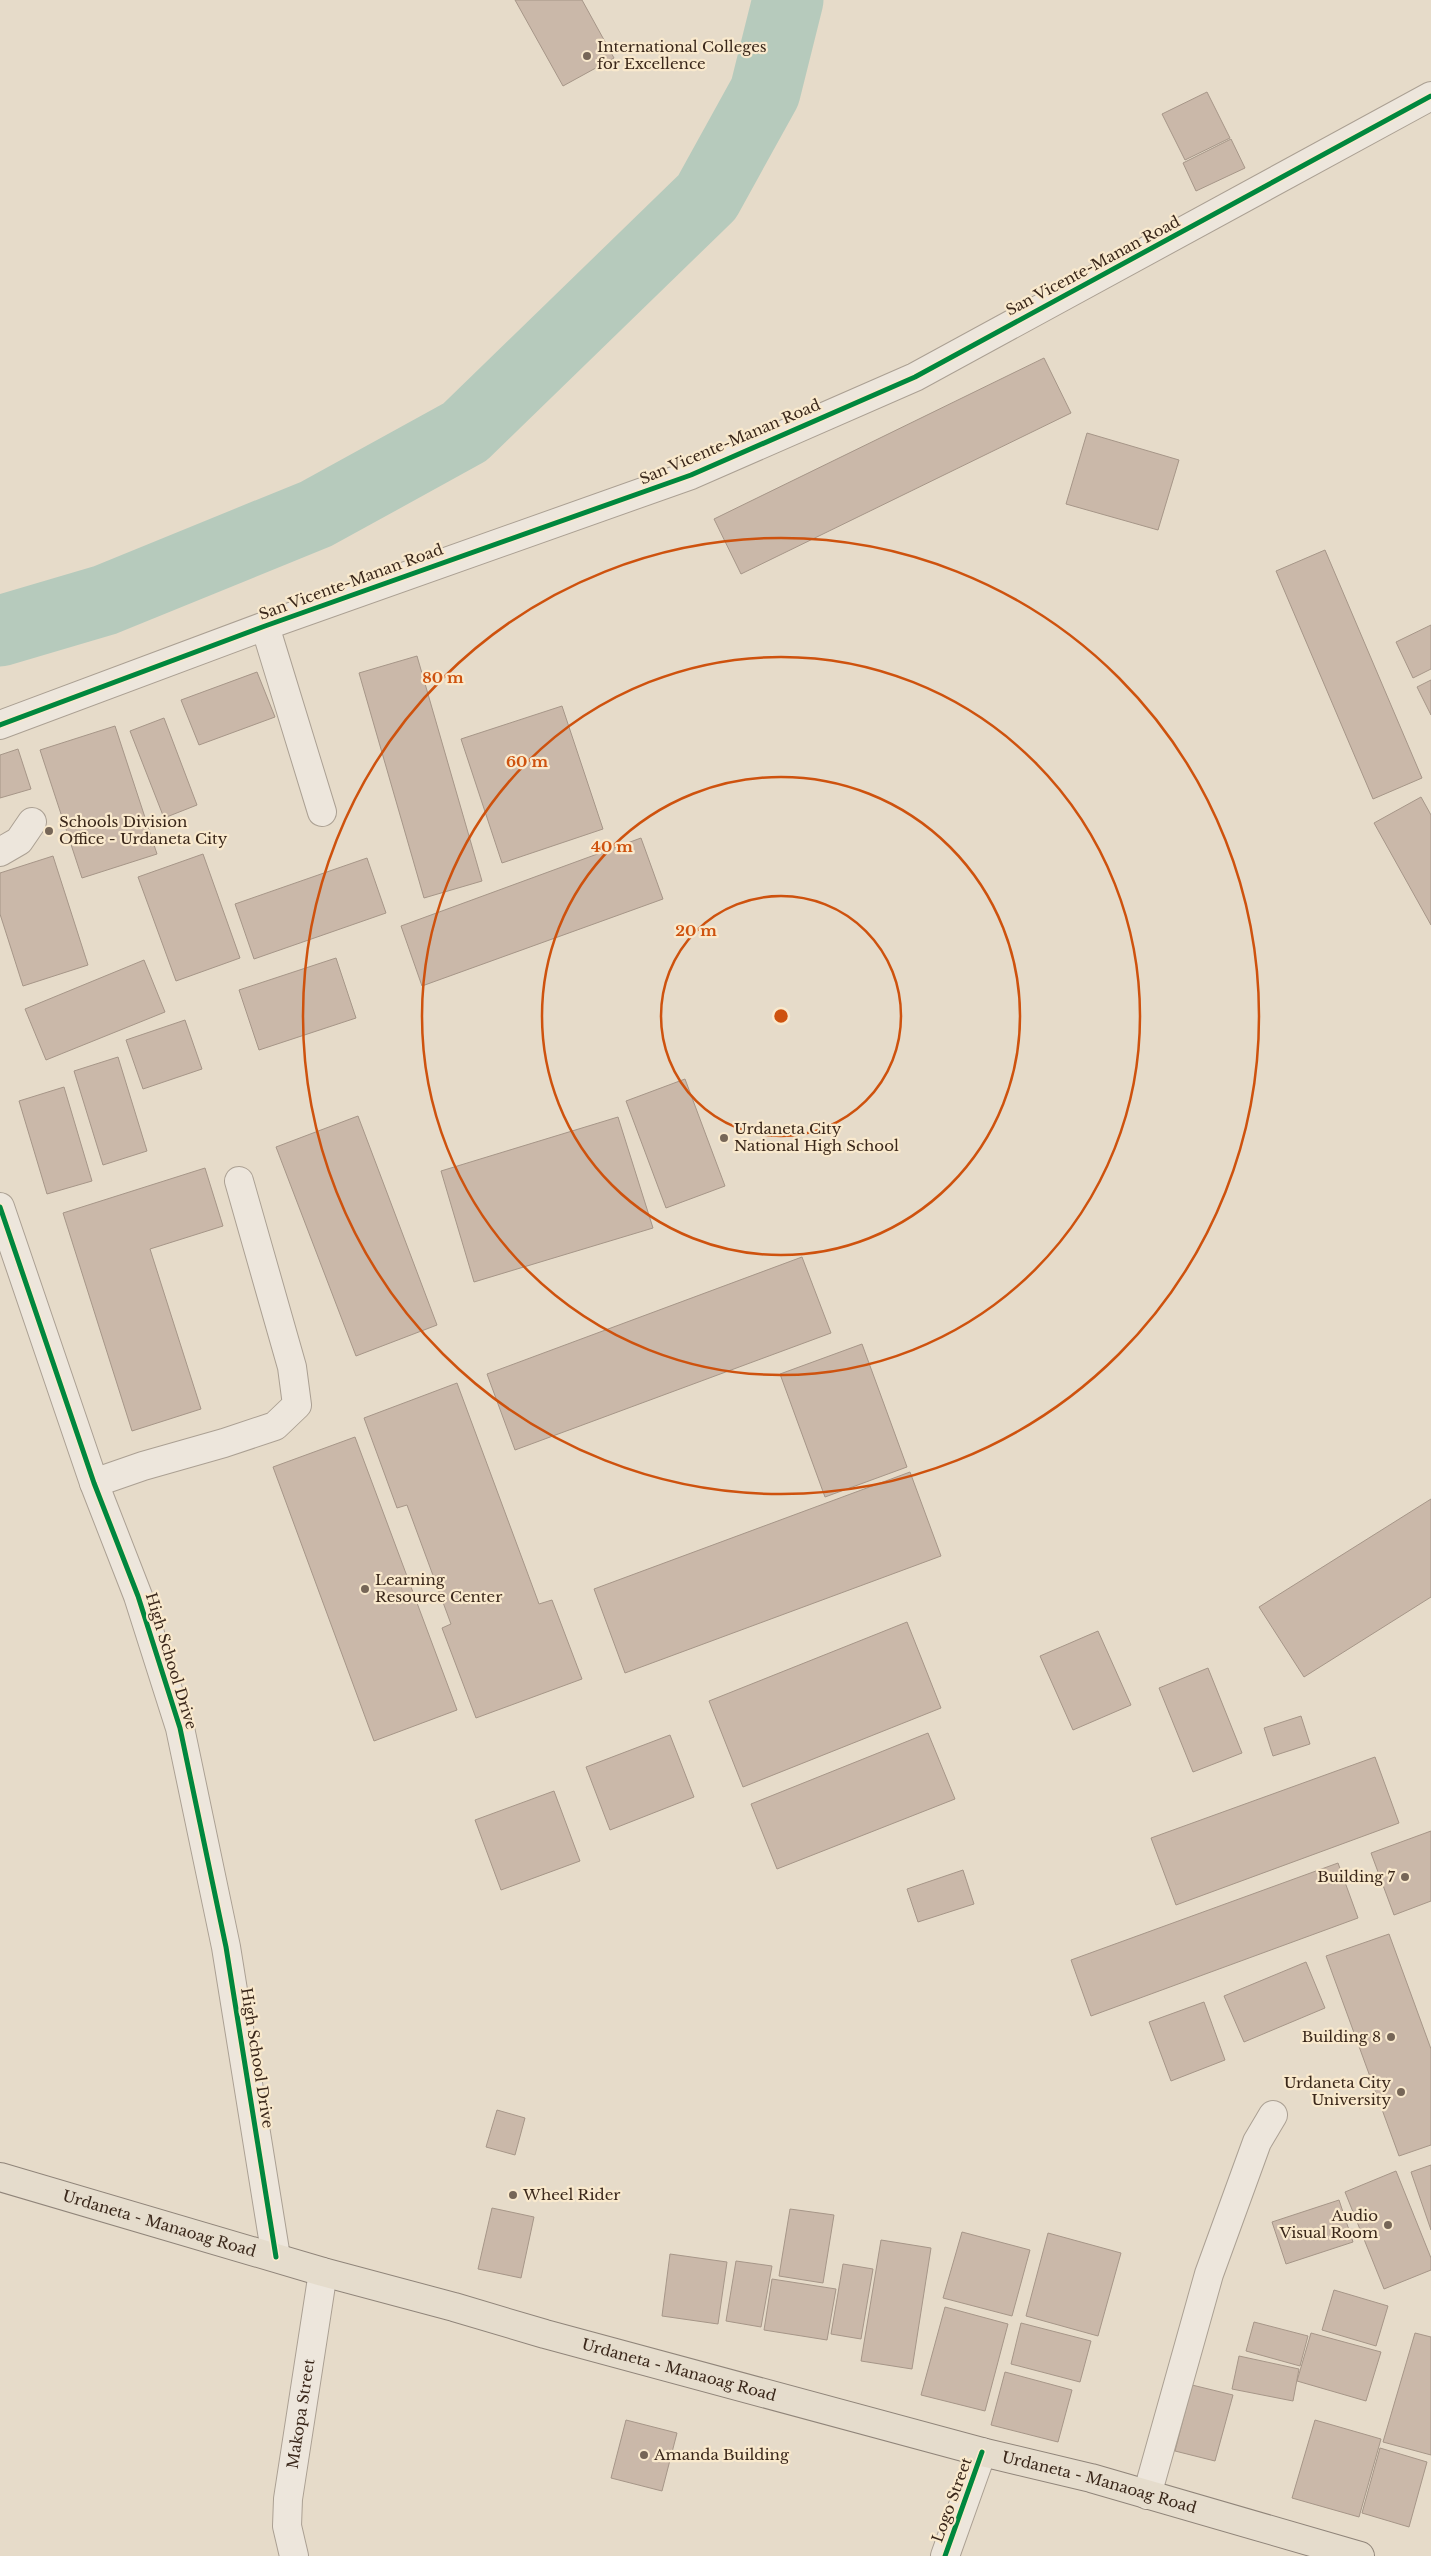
<svg xmlns="http://www.w3.org/2000/svg" width="1431" height="2556" font-family="'Libre Baskerville',serif">
  <rect width="100%" height="100%" fill="#e6dbc9"/>
  <g fill="none" stroke-linecap="round" stroke-linejoin="round">
    <polyline stroke="#b6cabc" stroke-width="71" points="0,631 105,600 316,514 465,432 707,197 765,92 788,0"/>
  </g>
  <g fill="#cab8a9" stroke="#a69688">
    <polygon points="515,0 582,0 614,58 563,86"/>
    <polygon points="1207,92 1230,138 1185,160 1162,114"/>
    <polygon points="1231,139 1245,168 1196,191 1183,163"/>
    <polygon points="1044,358 1071,413 741,574 714,519"/>
    <polygon points="1087,433 1179,460 1158,530 1066,504"/>
    <polygon points="1325,550 1422,778 1373,799 1276,571"/>
    <polygon points="1431,625 1431,669 1413,678 1396,642"/>
    <polygon points="417,656 482,881 424,898 359,673"/>
    <polygon points="257,672 275,717 199,745 181,700"/>
    <polygon points="1431,680 1431,715 1417,687"/>
    <polygon points="562,706 603,829 502,863 461,739"/>
    <polygon points="164,718 197,805 164,818 130,731"/>
    <polygon points="115,726 157,854 82,878 40,750"/>
    <polygon points="18,749 31,789 0,798 0,755"/>
    <polygon points="1421,797 1431,815 1431,925 1374,823"/>
    <polygon points="641,838 663,899 422,986 401,926"/>
    <polygon points="203,854 240,958 176,981 138,877"/>
    <polygon points="53,856 88,965 23,986 0,914 0,873"/>
    <polygon points="367,858 386,913 254,959 235,904"/>
    <polygon points="336,958 356,1018 259,1050 239,990"/>
    <polygon points="144,960 165,1012 46,1060 25,1009"/>
    <polygon points="185,1020 202,1069 143,1089 126,1040"/>
    <polygon points="118,1057 147,1151 103,1165 74,1071"/>
    <polygon points="685,1079 725,1186 666,1208 626,1101"/>
    <polygon points="64,1087 92,1181 47,1194 19,1101"/>
    <polygon points="358,1116 437,1325 356,1356 276,1147"/>
    <polygon points="618,1117 653,1228 474,1282 441,1171"/>
    <polygon points="205,1168 223,1226 150,1249 201,1409 132,1431 63,1213"/>
    <polygon points="802,1257 831,1333 515,1450 487,1374"/>
    <polygon points="862,1344 907,1467 825,1497 780,1374"/>
    <polygon points="457,1383 539,1604 552,1600 582,1679 476,1718 442,1628 451,1624 407,1505 397,1508 364,1418"/>
    <polygon points="355,1437 457,1710 374,1741 273,1467"/>
    <polygon points="910,1472 941,1556 625,1673 594,1589"/>
    <polygon points="1431,1499 1431,1597 1304,1677 1259,1607"/>
    <polygon points="907,1622 941,1708 743,1787 709,1701"/>
    <polygon points="1098,1631 1131,1705 1073,1730 1040,1656"/>
    <polygon points="1208,1668 1242,1753 1193,1772 1159,1688"/>
    <polygon points="1301,1716 1310,1744 1273,1756 1264,1728"/>
    <polygon points="928,1733 955,1799 777,1869 751,1804"/>
    <polygon points="670,1735 694,1797 610,1830 586,1767"/>
    <polygon points="1375,1757 1399,1823 1176,1905 1151,1838"/>
    <polygon points="554,1791 580,1861 501,1890 475,1820"/>
    <polygon points="1431,1831 1431,1901 1394,1915 1371,1853"/>
    <polygon points="1338,1863 1358,1918 1091,2016 1071,1960"/>
    <polygon points="963,1870 974,1904 918,1922 907,1889"/>
    <polygon points="1389,1934 1431,2049 1431,2145 1399,2156 1326,1956"/>
    <polygon points="1306,1962 1325,2008 1244,2042 1224,1996"/>
    <polygon points="1204,2002 1225,2060 1171,2081 1149,2022"/>
    <polygon points="497,2110 525,2118 515,2155 486,2147"/>
    <polygon points="1431,2165 1431,2230 1411,2172"/>
    <polygon points="1396,2171 1431,2258 1431,2270 1384,2289 1345,2192"/>
    <polygon points="1339,2200 1353,2242 1286,2264 1272,2222"/>
    <polygon points="492,2208 534,2217 521,2278 478,2269"/>
    <polygon points="790,2209 834,2215 823,2283 779,2276"/>
    <polygon points="962,2232 1030,2250 1012,2316 943,2298"/>
    <polygon points="1048,2233 1121,2253 1098,2336 1026,2316"/>
    <polygon points="881,2240 931,2248 912,2369 861,2361"/>
    <polygon points="670,2254 727,2262 718,2324 662,2316"/>
    <polygon points="736,2261 772,2266 761,2327 726,2321"/>
    <polygon points="843,2264 873,2269 861,2339 831,2334"/>
    <polygon points="772,2279 836,2289 827,2340 764,2330"/>
    <polygon points="1334,2290 1388,2306 1376,2346 1322,2330"/>
    <polygon points="945,2307 1008,2324 985,2411 921,2395"/>
    <polygon points="1254,2322 1308,2336 1300,2366 1246,2351"/>
    <polygon points="1021,2323 1091,2341 1080,2382 1011,2364"/>
    <polygon points="1311,2333 1381,2352 1366,2401 1297,2381"/>
    <polygon points="1415,2333 1431,2337 1431,2455 1383,2442"/>
    <polygon points="1239,2356 1299,2369 1293,2401 1232,2389"/>
    <polygon points="1005,2372 1072,2390 1058,2442 991,2425"/>
    <polygon points="1192,2385 1233,2395 1215,2461 1175,2451"/>
    <polygon points="626,2420 677,2433 662,2491 611,2478"/>
    <polygon points="1315,2420 1381,2439 1359,2517 1292,2498"/>
    <polygon points="1380,2448 1427,2462 1409,2527 1362,2513"/>
  </g>
  <g fill="none" stroke-linecap="round" stroke-linejoin="round">
    <g stroke="#aba093" stroke-width="30">
      <g id="minor">
        <polyline points="265,626 322,812"/>
        <polyline points="0,725 265,626 691,475 915,377 1431,96"/>
        <polyline points="0,852 19,841 32,822"/>
        <polyline points="0,1207 94,1483 138,1596 180,1728 226,1947 276,2257"/>
        <polyline points="94,1483 143,1466 224,1443 275,1426 297,1405 292,1367 239,1181"/>
        <polyline points="1147,2495 1209,2274 1257,2142 1273,2115"/>
        <path id="s1" d="M294 2556 287 2526 288 2499 323 2272"/>
        <polyline points="945,2556 982,2452"/>
      </g>
    </g>
    <g stroke="#90857a" stroke-width="30">
      <g id="major">
        <path id="s2" d="M0 2177 323 2272 454 2307 545 2334 982 2452 1091 2478 1360 2556"/>
      </g>
    </g>
    <use href="#minor" stroke="#ede6dc" stroke-width="28"/>
    <use href="#major" stroke="#e5dccc" stroke-width="28"/>
    <g stroke="#f9e9cd" stroke-width="8">
      <g id="cycleway">
        <polyline points="0,725 265,626 691,475 915,377 1431,96"/>
        <polyline points="0,1207 94,1483 138,1596 180,1728 226,1947 276,2257"/>
        <polyline points="945,2556 982,2452"/>
      </g>
    </g>
    <use href="#cycleway" stroke="#00873e" stroke-width="5"/>
  </g>
  <g fill="none" stroke="#ce520e" stroke-width="2.5">
    <circle cx="781" cy="1016" r="120"/>
    <circle cx="781" cy="1016" r="239"/>
    <circle cx="781" cy="1016" r="359"/>
    <circle cx="781" cy="1016" r="478"/>
  </g>
  <g fill="#766657" stroke="#f9e9cd" stroke-width="2">
    <circle cx="587" cy="56" r="5"/>
    <circle cx="49" cy="831" r="5"/>
    <circle cx="724" cy="1138" r="5"/>
    <circle cx="365" cy="1589" r="5"/>
    <circle cx="1405" cy="1877" r="5"/>
    <circle cx="1391" cy="2037" r="5"/>
    <circle cx="1401" cy="2092" r="5"/>
    <circle cx="513" cy="2195" r="5"/>
    <circle cx="1388" cy="2225" r="5"/>
    <circle cx="644" cy="2455" r="5"/>
  </g>
  <g text-anchor="middle" stroke-width="4.5" stroke-linejoin="round" paint-order="stroke">
    <g font-size="15" fill="#3a271a" stroke="#f9e9cd" text-anchor="start">
      <text x="597" y="52">International Colleges<tspan x="597" dy="17">for Excellence</tspan></text>
      <text x="59" y="827">Schools Division<tspan x="59" dy="17">Office - Urdaneta City</tspan></text>
      <text x="734" y="1134">Urdaneta City<tspan x="734" dy="17">National High School</tspan></text>
      <text x="375" y="1585">Learning<tspan x="375" dy="17">Resource Center</tspan></text>
      <text x="1395" y="1882" text-anchor="end">Building 7</text>
      <text x="1381" y="2042" text-anchor="end">Building 8</text>
      <text x="1391" y="2088" text-anchor="end">Urdaneta City<tspan x="1391" dy="17">University</tspan></text>
      <text x="523" y="2200">Wheel Rider</text>
      <text x="1378" y="2221" text-anchor="end">Audio<tspan x="1378" dy="17">Visual Room</tspan></text>
      <text x="654" y="2460">Amanda Building</text>
    </g>
    <g font-size="15" fill="#3a271a" stroke="#f9e9cd">
      <text transform="translate(1093 266) rotate(-28)" y="5">San Vicente-Manan Road</text>
      <text transform="translate(730 442) rotate(-23)" y="5">San Vicente-Manan Road</text>
      <text transform="translate(351 582) rotate(-20)" y="5">San Vicente-Manan Road</text>
      <text transform="translate(171 1661) rotate(73)" y="5">High School Drive</text>
      <text transform="translate(257 2058) rotate(81)" y="5">High School Drive</text>
      <text dy="5" stroke="none"><textPath href="#s2" startOffset="166">Urdaneta - Manaoag Road</textPath></text>
      <text dy="5" stroke="none"><textPath href="#s2" startOffset="706">Urdaneta - Manaoag Road</textPath></text>
      <text dy="5" stroke="none"><textPath href="#s1" startOffset="144">Makopa Street</textPath></text>
      <text dy="5" stroke="none"><textPath href="#s2" startOffset="1141">Urdaneta - Manaoag Road</textPath></text>
      <text transform="translate(952 2500) rotate(-70)" y="5">Logo Street</text>
    </g>
  </g>
  <circle cx="781" cy="1016" r="8" fill="#ce520e" stroke="#f9e9cd" stroke-width="2.5"/>
  <g font-size="15" text-anchor="middle" font-weight="bold" fill="#ce520e" stroke="#f9e9cd" stroke-width="4.5" stroke-linejoin="round" paint-order="stroke">
    <text x="443" y="683">80 m</text>
    <text x="527" y="767">60 m</text>
    <text x="612" y="852">40 m</text>
    <text x="696" y="936">20 m</text>
  </g>
</svg>
